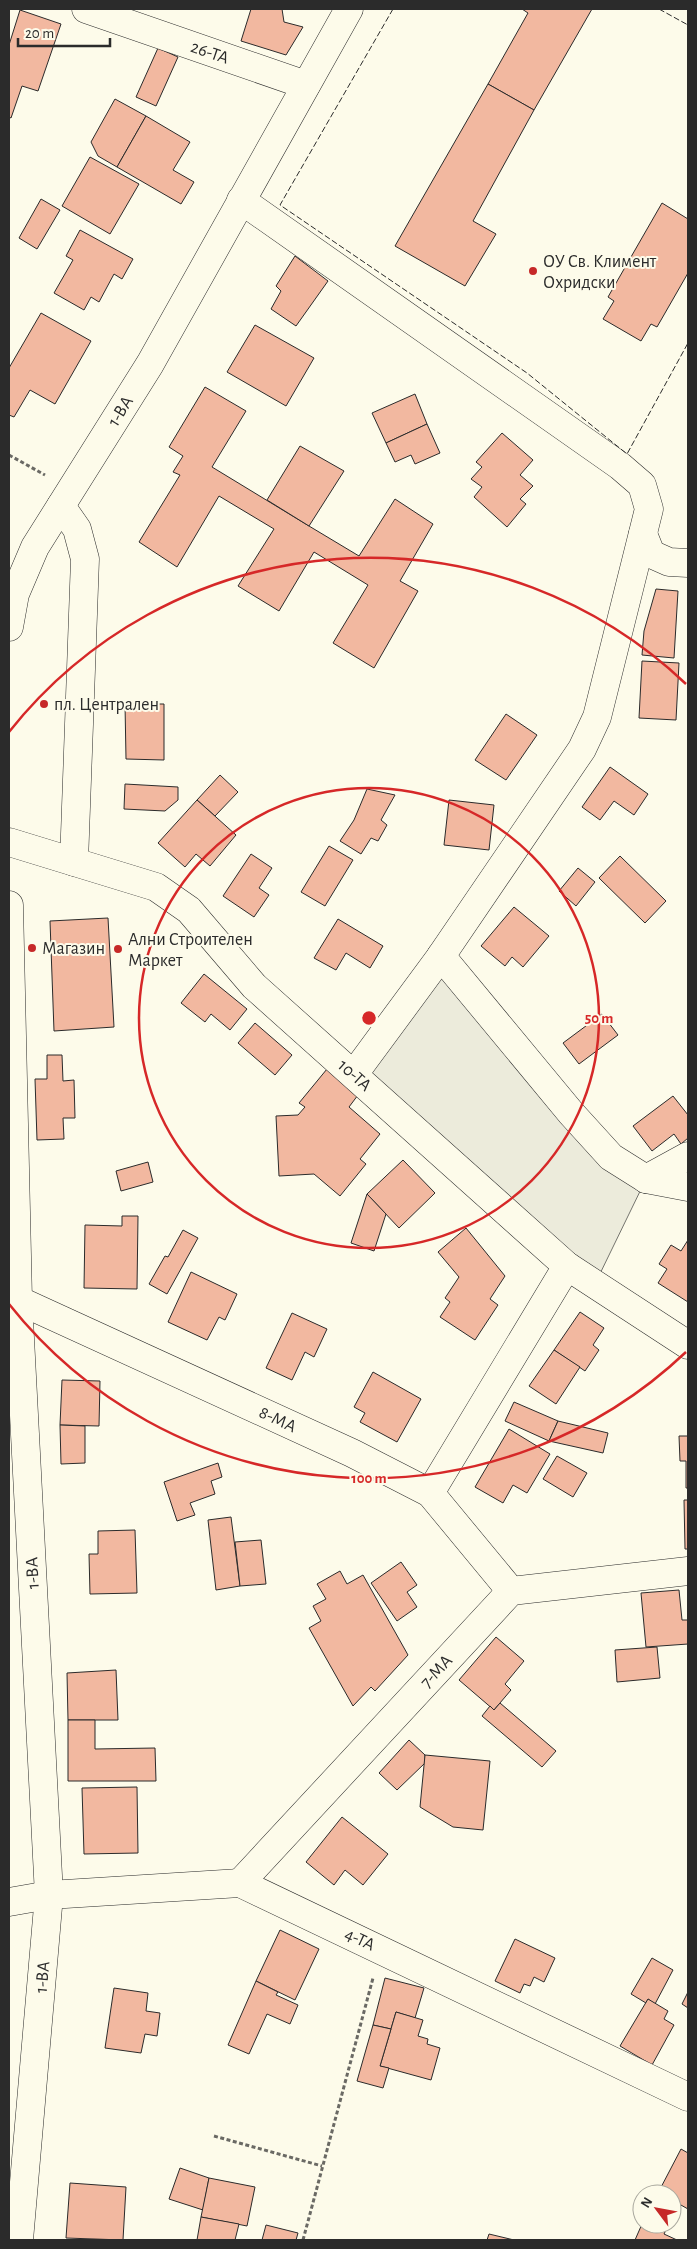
<svg xmlns="http://www.w3.org/2000/svg" width="697" height="2249" font-family="'Alegreya Sans',sans-serif">
  <rect width="100%" height="100%" fill="#fdfbea"/>
  <polygon fill="#ecebdb" stroke="#74746e" points="441,956 646,1179 595,1284 354,1074"/>
  <g fill="#f2b8a0" stroke="#2b2b2b">
    <polygon points="251,9 282,9 284,22 303,27 286,55 241,41"/>
    <polygon points="522,9 592,9 534,110 488,84 528,13"/>
    <polygon points="20,10 61,24 38,91 22,86 11,118 9,117 9,45"/>
    <polygon points="158,48 178,57 156,106 136,97"/>
    <polygon points="488,84 534,110 473,221 496,234 465,286 395,246"/>
    <polygon points="115,99 146,116 117,167 98,156 91,142"/>
    <polygon points="146,116 190,142 173,170 194,182 181,204 117,167"/>
    <polygon points="90,157 139,184 110,234 62,206"/>
    <polygon points="41,199 60,210 37,249 19,238"/>
    <polygon points="662,203 688,219 688,273 657,327 651,324 641,341 603,319 614,301 608,297"/>
    <polygon points="80,230 133,259 122,279 114,274 99,302 91,297 84,310 54,293 73,260 66,256"/>
    <polygon points="295,256 328,281 296,326 271,309 281,291 276,286"/>
    <polygon points="41,313 91,341 55,404 30,390 14,417 9,415 9,368"/>
    <polygon points="255,325 314,358 286,406 227,372"/>
    <polygon points="205,387 246,411 212,467 309,526 359,556 395,499 433,524 400,581 418,591 374,668 333,643 368,585 314,552 279,611 238,586 274,529 219,496 177,567 139,542 180,475 173,472 183,456 169,447"/>
    <polygon points="415,394 427,424 386,443 372,413"/>
    <polygon points="427,424 440,453 415,464 411,455 395,462 386,443"/>
    <polygon points="502,433 533,460 520,475 533,486 520,499 526,504 507,527 474,497 482,487 471,479 482,467 476,462"/>
    <polygon points="300,446 344,471 309,526 267,500"/>
    <polygon points="656,589 678,591 674,658 642,655 644,631"/>
    <polygon points="642,661 679,663 676,720 639,718"/>
    <polygon points="125,704 164,704 164,760 126,759"/>
    <polygon points="506,714 537,735 506,780 475,760"/>
    <polygon points="610,767 648,794 634,815 614,801 600,820 582,807"/>
    <polygon points="220,775 238,792 215,816 197,800"/>
    <polygon points="125,784 178,787 178,800 165,811 124,809"/>
    <polygon points="367,789 395,795 381,820 387,825 378,841 371,838 361,854 340,841 354,820"/>
    <polygon points="197,800 236,835 210,866 196,854 185,867 158,843"/>
    <polygon points="449,800 494,805 489,850 444,845"/>
    <polygon points="329,846 353,860 325,906 301,892"/>
    <polygon points="251,854 272,868 259,888 269,895 254,917 223,896"/>
    <polygon points="620,856 666,901 645,923 599,878"/>
    <polygon points="578,868 595,882 576,906 559,891"/>
    <polygon points="514,907 549,936 523,967 512,957 505,966 481,946"/>
    <polygon points="108,918 114,1027 54,1031 50,921"/>
    <polygon points="338,919 383,946 370,968 346,953 336,970 314,958"/>
    <polygon points="204,974 247,1009 230,1030 211,1014 205,1022 181,1003"/>
    <polygon points="602,1014 618,1035 579,1064 563,1043"/>
    <polygon points="255,1023 292,1055 275,1075 238,1043"/>
    <polygon points="47,1055 62,1055 63,1081 74,1080 75,1118 63,1118 64,1139 37,1140 35,1079 47,1079"/>
    <polygon points="327,1069 358,1095 349,1107 380,1134 360,1159 366,1164 340,1196 314,1174 279,1176 276,1116 298,1115 305,1107 299,1103"/>
    <polygon points="673,1096 688,1115 688,1138 681,1144 674,1134 652,1151 633,1126"/>
    <polygon points="403,1160 435,1193 399,1228 367,1194"/>
    <polygon points="148,1162 153,1182 121,1191 116,1171"/>
    <polygon points="367,1194 386,1214 374,1251 351,1243"/>
    <polygon points="122,1216 138,1216 137,1289 84,1288 85,1225 122,1226"/>
    <polygon points="466,1228 505,1276 490,1299 498,1305 475,1340 440,1317 450,1302 445,1298 459,1277 438,1252"/>
    <polygon points="183,1230 198,1238 167,1294 149,1284 165,1256 168,1257"/>
    <polygon points="688,1240 688,1302 658,1283 667,1269 659,1264 671,1245 681,1251"/>
    <polygon points="191,1272 237,1294 225,1320 219,1317 207,1340 168,1322"/>
    <polygon points="580,1312 604,1328 593,1345 599,1350 585,1371 554,1350"/>
    <polygon points="292,1313 327,1329 314,1357 305,1352 292,1380 266,1368"/>
    <polygon points="554,1350 580,1367 556,1404 529,1386"/>
    <polygon points="373,1372 421,1399 397,1442 360,1422 365,1413 354,1407"/>
    <polygon points="62,1380 100,1381 99,1426 60,1425"/>
    <polygon points="514,1402 558,1421 549,1441 505,1421"/>
    <polygon points="558,1421 608,1433 603,1453 549,1441"/>
    <polygon points="60,1425 85,1426 85,1463 61,1464"/>
    <polygon points="509,1429 550,1454 527,1493 513,1485 503,1503 475,1487"/>
    <polygon points="679,1436 688,1436 688,1488 686,1488 686,1461 680,1461"/>
    <polygon points="557,1456 587,1473 573,1497 543,1479"/>
    <polygon points="218,1463 222,1477 211,1481 215,1494 190,1503 195,1515 177,1521 164,1482"/>
    <polygon points="684,1500 688,1500 688,1549 685,1549"/>
    <polygon points="231,1517 240,1586 216,1590 208,1520"/>
    <polygon points="135,1530 137,1593 90,1594 89,1554 98,1554 98,1531"/>
    <polygon points="261,1540 266,1584 240,1586 235,1542"/>
    <polygon points="401,1562 417,1585 407,1592 417,1607 397,1621 371,1583"/>
    <polygon points="340,1571 347,1584 363,1575 408,1655 375,1691 371,1687 353,1706 309,1628 321,1621 313,1606 326,1599 317,1584"/>
    <polygon points="679,1590 682,1620 688,1620 688,1644 646,1647 641,1593"/>
    <polygon points="496,1637 524,1661 505,1684 511,1690 494,1710 459,1680"/>
    <polygon points="657,1647 660,1678 617,1682 615,1650"/>
    <polygon points="116,1670 118,1720 68,1720 67,1673"/>
    <polygon points="500,1703 556,1751 542,1767 482,1716 490,1706 494,1710"/>
    <polygon points="68,1720 95,1720 95,1749 155,1748 156,1781 68,1781"/>
    <polygon points="409,1740 425,1755 425,1763 397,1790 379,1773"/>
    <polygon points="425,1755 490,1761 483,1830 453,1827 420,1807"/>
    <polygon points="137,1787 138,1853 84,1854 82,1788"/>
    <polygon points="342,1817 388,1854 363,1885 345,1870 334,1885 306,1862"/>
    <polygon points="280,1930 319,1949 295,2000 256,1981"/>
    <polygon points="515,1939 555,1958 544,1982 534,1977 530,1986 524,1984 520,1993 495,1981"/>
    <polygon points="652,1958 673,1970 655,2004 648,1999 646,2003 631,1994"/>
    <polygon points="385,1978 424,1988 415,2018 396,2012 391,2029 373,2025"/>
    <polygon points="256,1981 278,1992 276,1995 298,2005 290,2024 267,2014 249,2054 228,2045"/>
    <polygon points="114,1988 148,1993 146,2011 160,2013 157,2036 145,2034 141,2053 105,2048"/>
    <polygon points="688,1992 688,2008 682,2004"/>
    <polygon points="648,1999 668,2011 664,2019 674,2025 652,2065 620,2046"/>
    <polygon points="396,2012 423,2020 418,2036 428,2039 427,2044 440,2048 431,2080 380,2066"/>
    <polygon points="373,2025 391,2029 380,2066 389,2068 383,2088 357,2081"/>
    <polygon points="681,2149 688,2153 688,2209 672,2200 672,2194 658,2193"/>
    <polygon points="180,2168 209,2178 203,2210 169,2199"/>
    <polygon points="209,2178 255,2187 247,2226 201,2217"/>
    <polygon points="70,2183 126,2187 123,2240 66,2238"/>
    <polygon points="672,2200 679,2204 672,2218"/>
    <polygon points="201,2217 239,2224 235,2240 197,2240"/>
    <polygon points="642,2224 669,2224 664,2234 677,2240 635,2240"/>
    <polygon points="266,2225 298,2233 296,2240 262,2240"/>
    <polygon points="489,2234 514,2240 487,2240"/>
  </g>
  <g fill="none" stroke-linecap="round" stroke-linejoin="round">
    <g stroke="#2b2b2b" stroke-width="29">
      <g id="minor">
        <polyline points="86,9 306,85"/>
        <polyline points="241,200 620,466 642,485 649,509 597,717 582,749 441,956 354,1074"/>
        <polyline points="61,506 77,529 85,559 74,862"/>
        <polyline points="643,534 651,554 669,562 688,563"/>
        <polyline points="9,627 15,594 35,547 150,364 349,9"/>
        <polyline points="9,842 156,887 189,910 254,986 567,1266 688,1345"/>
        <polyline points="9,905 18,1300 49,1895 19,2240"/>
        <polyline points="441,956 571,1113 611,1157 646,1179 688,1187"/>
        <polyline points="646,1179 688,1156"/>
        <polyline points="9,1296 352,1453 430,1493 511,1591"/>
        <polyline points="430,1493 567,1266"/>
        <polyline points="240,1883 511,1591 688,1571"/>
        <polyline points="9,1902 49,1895 240,1883 688,2097"/>
      </g>
    </g>
    <g stroke="#6a6964" stroke-width="3" stroke-dasharray="4 2.5" stroke-linecap="butt">
      <polyline points="9,455 45,475"/>
      <polyline points="214,2136 322,2166"/>
      <polyline points="303,2240 373,1978"/>
    </g>
    <use href="#minor" stroke="#fdfbea" stroke-width="28"/>
    <g stroke="#2b2b2b" stroke-width="1" stroke-dasharray="6 2.5" stroke-linecap="butt">
      <polyline points="393,9 280,205 527,373 627,454 688,343"/>
      <polyline points="659,9 688,25"/>
    </g>
  </g>
  <g fill="none" stroke="#d62828" stroke-width="2.5">
    <circle cx="369" cy="1018" r="230"/>
    <path d="M686 1352A460 460 0 0 1 9 1304M9 732A460 460 0 0 1 686 684"/>
  </g>
  <g fill="#c62828" stroke="#fdfbea" stroke-width="2">
    <circle cx="533" cy="271" r="5"/>
    <circle cx="44" cy="704" r="5"/>
    <circle cx="32" cy="948" r="5"/>
    <circle cx="118" cy="949" r="5"/>
  </g>
  <g text-anchor="middle" stroke-width="4" stroke-linejoin="round" paint-order="stroke">
    <g font-size="18" fill="#2b2b2b" stroke="#fdfbea">
      <text transform="translate(210 52) rotate(19)" y="6">26-ТА</text>
      <text transform="translate(120 411) rotate(-58)" y="6">1-ВА</text>
      <text transform="translate(355 1075) rotate(42)" y="6">10-ТА</text>
      <text transform="translate(278 1419) rotate(25)" y="6">8-МА</text>
      <text transform="translate(32 1573) rotate(-93)" y="6">1-ВА</text>
      <text transform="translate(436 1671) rotate(-47)" y="6">7-МА</text>
      <text transform="translate(360 1939) rotate(25)" y="6">4-ТА</text>
      <text transform="translate(42 1977) rotate(-85)" y="6">1-ВА</text>
    </g>
    <g font-size="18" fill="#2b2b2b" stroke="#fdfbea" text-anchor="start">
      <text x="543" y="267">ОУ Св. Климент<tspan x="543" dy="21">Охридски</tspan></text>
      <text x="54" y="710">пл. Централен</text>
      <text x="128" y="945">Ални Строителен<tspan x="128" dy="21">Маркет</tspan></text>
      <text x="42" y="954">Магазин</text>
    </g>
  </g>
  <circle cx="369" cy="1018" r="8" fill="#d62828" stroke="#fdfbea" stroke-width="2.5"/>
  <g font-size="15" text-anchor="middle" font-weight="bold" fill="#d62828" stroke="#fdfbea" stroke-width="4" stroke-linejoin="round" paint-order="stroke">
    <text x="599" y="1023">50 m</text>
    <text x="369" y="1483">100 m</text>
  </g>
  <rect width="697" height="2249" fill="none" stroke="#2b2b2b" stroke-width="20"/>
  <g transform="translate(657 2209) rotate(302)"><circle r="24" fill="#fdfbea" stroke="#a9a89e"/>
  <path d="M0-4L9 19L0 12L-9 19Z" fill="#c62828"/>
  <text y="-8" font-size="14" font-weight="bold" text-anchor="middle" fill="#2b2b2b">N</text>
  </g>
  <path d="M18 38v8h92v-8" fill="none" stroke="#2b2b2b" stroke-width="2.5"/>
  <text x="25" y="38" font-size="15" fill="#2b2b2b" stroke="#fdfbea" stroke-width="4" paint-order="stroke">20 m</text>
</svg>
